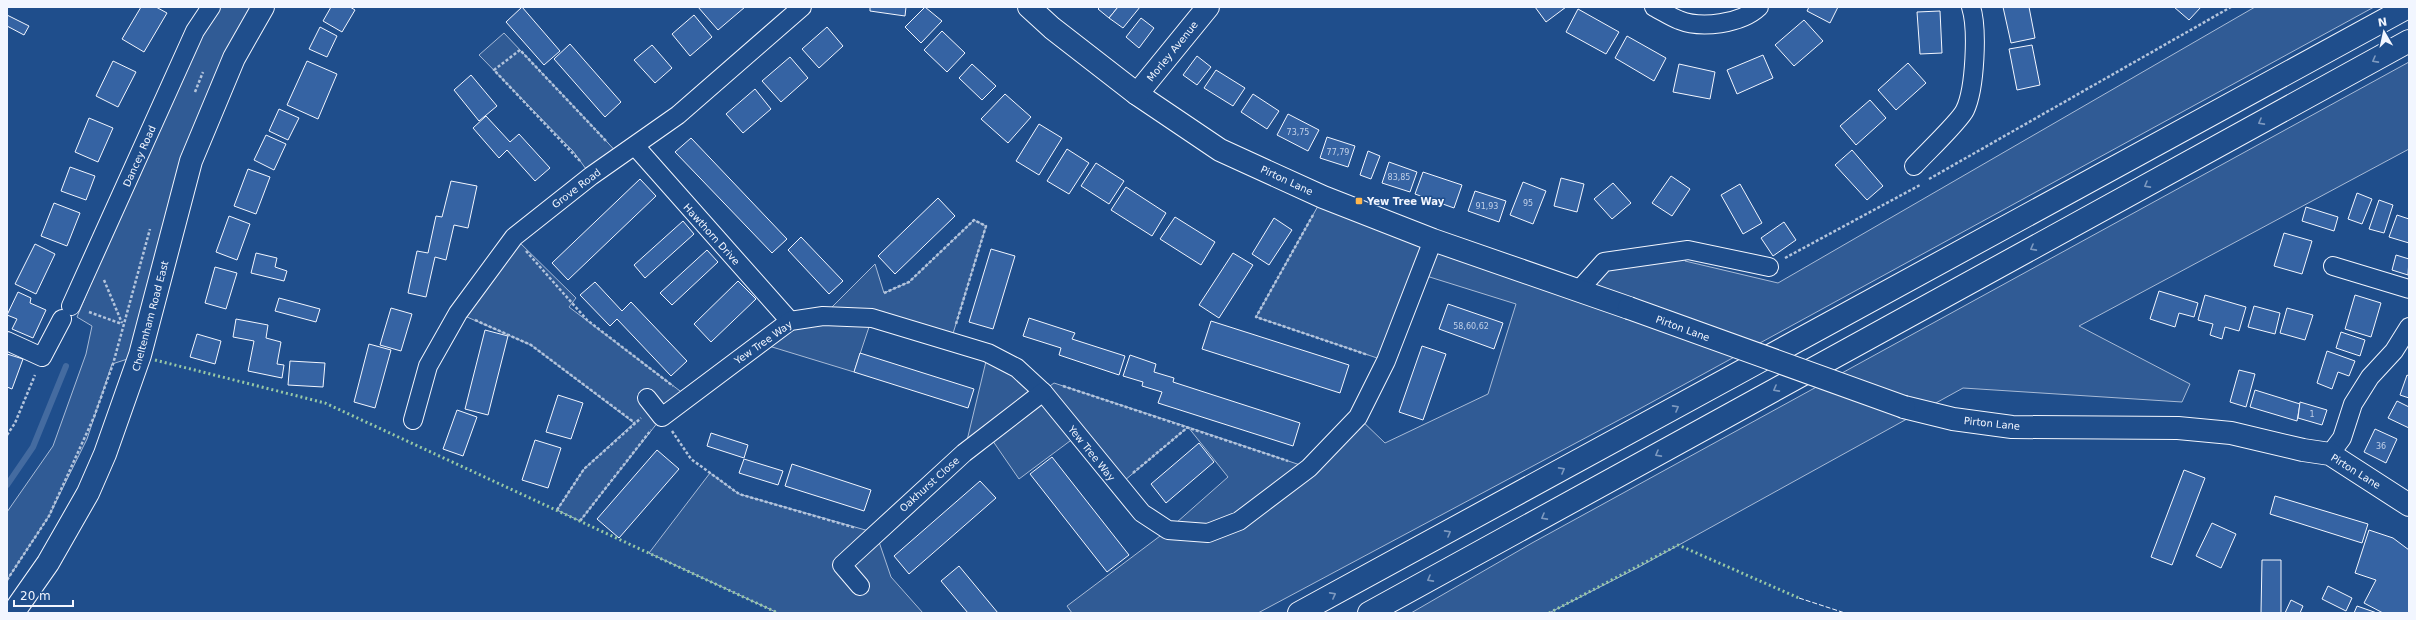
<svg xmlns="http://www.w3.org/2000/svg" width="2416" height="620" font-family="'DejaVu Sans',sans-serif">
  <rect width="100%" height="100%" fill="#1f4e8c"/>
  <g fill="#305b95" stroke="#a8bbd7">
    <polygon points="211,7 263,7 234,58 140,355 112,364 87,439 49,516 7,580 7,512 53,446 86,354 92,326 77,317 195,31"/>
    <polygon points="2255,7 2374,7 1632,413 1258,613 1072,613 1067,606 1168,530 1228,477 1188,427 1118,486 1078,435 1019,479 988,434 964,453 988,353 1043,391 1054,383 1188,427 1309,468 1358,417 1385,443 1488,394 1516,304 1420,274 1386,361 1256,317 1323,197 1578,291 1604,262 1688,250 1685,261 1778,283"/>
    <polygon points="504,33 597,131 620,156 591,176 573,151 479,55"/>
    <polygon points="2409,62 2409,149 2079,326 2190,384 2182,402 1963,388 1639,567 1549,613 1411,613 1532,543"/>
    <polygon points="974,220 986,226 951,340 872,318 854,372 759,343 823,316 875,264 884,293 909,282"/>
    <polygon points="514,237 576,298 569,307 688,397 662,417 580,521 557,510 584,469 634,423 531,345 458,313"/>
    <polygon points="710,473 739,494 876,533 891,577 923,613 778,613 649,553"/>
  </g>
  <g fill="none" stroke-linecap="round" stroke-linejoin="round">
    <polyline stroke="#446ba0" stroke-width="6" points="7,485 33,447 66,366"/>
  </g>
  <g fill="#3563a3" stroke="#f2f6ff">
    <polygon points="141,7 156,7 167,13 144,52 122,39"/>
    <polygon points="331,7 350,7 355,10 342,32 323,21"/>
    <polygon points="522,7 560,51 544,65 506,22"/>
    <polygon points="698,7 745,7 718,30"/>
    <polygon points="870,7 906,7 905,16 870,11"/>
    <polygon points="925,7 942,21 921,43 905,27"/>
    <polygon points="1100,7 1118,7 1109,18 1098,9"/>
    <polygon points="1118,7 1140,7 1123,28 1109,18"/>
    <polygon points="1535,7 1566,7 1546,22"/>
    <polygon points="1809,7 1838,7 1830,23 1807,11"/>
    <polygon points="2003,7 2029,7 2035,38 2011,43"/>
    <polygon points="2174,7 2201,7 2189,20"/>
    <polygon points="1578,9 1619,32 1606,54 1566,32"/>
    <polygon points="1940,11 1942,53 1920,54 1917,12"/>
    <polygon points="7,15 29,26 24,35 7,26"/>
    <polygon points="694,15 712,37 690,56 672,34"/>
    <polygon points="1141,18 1154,28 1139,48 1126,37"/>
    <polygon points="1804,20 1823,41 1794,66 1775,45"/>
    <polygon points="320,27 337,36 327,57 309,49"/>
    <polygon points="827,27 843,46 819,68 802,49"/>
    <polygon points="942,31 965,53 947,72 924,50"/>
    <polygon points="1627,36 1666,58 1654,81 1615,58"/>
    <polygon points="570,44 621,102 605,117 554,59"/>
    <polygon points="652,45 672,68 655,83 634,60"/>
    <polygon points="2032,45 2040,85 2017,90 2009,49"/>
    <polygon points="1763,55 1773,78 1737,94 1727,70"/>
    <polygon points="1197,56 1211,67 1197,85 1183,75"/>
    <polygon points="790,57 808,78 781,102 762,81"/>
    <polygon points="113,61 136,72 118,107 96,96"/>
    <polygon points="307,61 337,74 318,119 287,105"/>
    <polygon points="1908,63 1926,83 1896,110 1878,90"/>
    <polygon points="972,64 996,86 982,100 959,78"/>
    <polygon points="1679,64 1715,72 1710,99 1673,92"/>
    <polygon points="1216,70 1245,88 1233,106 1204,88"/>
    <polygon points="471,75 497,106 479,121 454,90"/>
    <polygon points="755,89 771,109 743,133 726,114"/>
    <polygon points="1005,94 1031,117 1008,143 981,119"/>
    <polygon points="1253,94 1279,111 1267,129 1241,112"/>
    <polygon points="1870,100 1886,118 1856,145 1840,126"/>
    <polygon points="279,109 299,118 288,140 269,131"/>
    <polygon points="1288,114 1319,130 1308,151 1277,135"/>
    <polygon points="486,116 510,142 519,134 550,168 535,181 507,150 499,158 473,128"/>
    <polygon points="89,118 113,128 98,162 75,152"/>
    <polygon points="1039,124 1062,138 1039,175 1016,161"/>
    <polygon points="266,135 286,144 274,170 254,160"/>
    <polygon points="1327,137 1355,146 1348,167 1320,158"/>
    <polygon points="691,138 787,239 772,253 675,152"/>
    <polygon points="1067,149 1089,163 1069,194 1047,181"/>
    <polygon points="1852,150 1883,186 1867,200 1835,165"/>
    <polygon points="1368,151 1380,156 1371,179 1360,175"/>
    <polygon points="1389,162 1417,172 1410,192 1382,183"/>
    <polygon points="1096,163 1124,181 1109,204 1081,186"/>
    <polygon points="70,167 95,176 86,200 61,191"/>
    <polygon points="248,169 270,177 256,214 234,206"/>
    <polygon points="1423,172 1462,185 1454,208 1415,194"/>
    <polygon points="1671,176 1690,189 1672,216 1652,203"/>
    <polygon points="1561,178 1584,184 1577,212 1554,206"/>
    <polygon points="640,179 656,196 568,280 552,263"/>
    <polygon points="451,181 477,186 468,228 454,225 446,260 435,257 426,297 408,293 417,251 428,253 436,216 442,217"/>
    <polygon points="1523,182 1546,191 1533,224 1510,215"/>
    <polygon points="1613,183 1631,203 1612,219 1594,199"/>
    <polygon points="1740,184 1762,223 1743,234 1721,195"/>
    <polygon points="1126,187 1166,213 1152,236 1111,210"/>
    <polygon points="1475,191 1506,201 1499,222 1468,211"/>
    <polygon points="2357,193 2372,199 2362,224 2348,219"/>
    <polygon points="938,198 955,216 895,274 878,256"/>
    <polygon points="2379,200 2393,205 2384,233 2369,229"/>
    <polygon points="54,203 80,213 67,246 41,236"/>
    <polygon points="2306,207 2338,217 2334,231 2302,221"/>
    <polygon points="2397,215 2409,219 2409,243 2389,237"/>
    <polygon points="229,216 250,224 237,260 216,252"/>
    <polygon points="1175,217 1215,242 1201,265 1160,239"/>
    <polygon points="1274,218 1292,230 1269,265 1252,254"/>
    <polygon points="683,221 694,234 645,278 634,265"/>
    <polygon points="1784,222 1796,240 1773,256 1761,238"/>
    <polygon points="2284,233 2312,241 2302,274 2274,266"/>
    <polygon points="801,237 843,281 829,294 788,250"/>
    <polygon points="35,244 55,254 36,294 15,284"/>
    <polygon points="991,249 1015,256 993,329 969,322"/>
    <polygon points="707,250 718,262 672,305 660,293"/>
    <polygon points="256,253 277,258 275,267 287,271 284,281 251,273"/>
    <polygon points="1233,253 1253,265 1219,318 1199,305"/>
    <polygon points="2396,255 2409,259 2408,275 2392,270"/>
    <polygon points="215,267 237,273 226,309 205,303"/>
    <polygon points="738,281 756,299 711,342 694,324"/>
    <polygon points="595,282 622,311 631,302 687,361 671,376 617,319 610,326 580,295"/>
    <polygon points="2159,291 2198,303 2194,317 2179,313 2175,327 2150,319"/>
    <polygon points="18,292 31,298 30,303 46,310 33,338 12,329 17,319 7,315"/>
    <polygon points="2205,295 2246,307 2239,331 2225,327 2222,339 2210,335 2213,324 2198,320"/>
    <polygon points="2355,295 2381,303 2371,337 2345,329"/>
    <polygon points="279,298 320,309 316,322 275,311"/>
    <polygon points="1448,304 1503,323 1494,349 1439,329"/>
    <polygon points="2254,306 2280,313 2275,334 2248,327"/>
    <polygon points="391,308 412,314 401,351 380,345"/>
    <polygon points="2287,308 2313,315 2305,340 2280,333"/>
    <polygon points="1029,318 1075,333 1072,339 1125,356 1119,375 1059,355 1061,348 1023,336"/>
    <polygon points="236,319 268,325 266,338 281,342 277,364 284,365 282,378 248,371 254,341 233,337"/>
    <polygon points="1211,321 1349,365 1340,393 1202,349"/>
    <polygon points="485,330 508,336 488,415 465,409"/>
    <polygon points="2341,332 2365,340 2360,356 2336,348"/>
    <polygon points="197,334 221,341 215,364 190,357"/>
    <polygon points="369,344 391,350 375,408 354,402"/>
    <polygon points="1422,346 1446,354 1423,420 1399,412"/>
    <polygon points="2327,351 2355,361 2349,376 2338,372 2332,389 2317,383"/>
    <polygon points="860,353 974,389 968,408 854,372"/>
    <polygon points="7,354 23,359 12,389 7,387"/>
    <polygon points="1130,355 1156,364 1154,372 1174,378 1173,382 1300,423 1293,446 1158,403 1162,392 1142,386 1143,382 1123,376"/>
    <polygon points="290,361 325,363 323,387 288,385"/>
    <polygon points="2239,370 2255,374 2246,407 2230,402"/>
    <polygon points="2407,375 2409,376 2409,398 2400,395"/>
    <polygon points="2255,390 2300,404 2297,421 2250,407"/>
    <polygon points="558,395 583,403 571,439 546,432"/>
    <polygon points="2397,401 2409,407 2409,428 2388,418"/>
    <polygon points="2300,402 2327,410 2322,425 2298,418"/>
    <polygon points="457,410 477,417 463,456 443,449"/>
    <polygon points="2375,429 2397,439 2386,463 2364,452"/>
    <polygon points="711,433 748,445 744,458 707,446"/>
    <polygon points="535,440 561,448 548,488 522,480"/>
    <polygon points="1199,443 1214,462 1166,503 1151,484"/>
    <polygon points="657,450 679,469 619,538 597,519"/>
    <polygon points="1052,457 1129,555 1107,572 1030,474"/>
    <polygon points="744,459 783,471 778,485 739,473"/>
    <polygon points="792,464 871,490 864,511 785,486"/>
    <polygon points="2184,470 2205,478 2172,565 2151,557"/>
    <polygon points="980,481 996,498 909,574 894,556"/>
    <polygon points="2275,496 2368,524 2362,543 2270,514"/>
    <polygon points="2212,523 2236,534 2221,568 2196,556"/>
    <polygon points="2369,530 2393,538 2409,550 2409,613 2383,613 2364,603 2376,580 2355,573"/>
    <polygon points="2262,560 2281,560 2281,613 2261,613"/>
    <polygon points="959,566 998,613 968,613 941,581"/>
    <polygon points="2328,586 2352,598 2346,611 2322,599"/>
    <polygon points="2291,600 2303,606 2300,613 2285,613"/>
    <polygon points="2357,606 2377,613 2354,613"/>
  </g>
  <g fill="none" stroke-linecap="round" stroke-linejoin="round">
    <g stroke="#f2f6ff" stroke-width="20">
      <g id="minor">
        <path d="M1654 7C1662 11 1671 17 1679 20 1701 29 1741 24 1759 7"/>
        <polyline points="635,146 790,321"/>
        <path d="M1914 166C1924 155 1960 121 1965 110 1975 89 1978 29 1971 7"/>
        <polyline points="2333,266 2409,289"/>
        <polyline points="1578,291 1604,262 1688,250 1769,267"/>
        <polyline points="71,306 195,31 211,7"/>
        <polyline points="7,341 42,357 62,319"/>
        <polyline points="647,398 662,417 790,321 823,316 872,318 988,353 1017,368 1043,392 1142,513 1168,530 1208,533 1239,521 1309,468 1358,417 1386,361 1433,240"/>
        <polyline points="413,420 428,366 458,313 514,237 591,176 678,115 802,7"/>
        <polyline points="2330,454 2342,438 2353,404 2370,377 2394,351 2409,327"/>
        <polyline points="860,586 842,565 964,453 1043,392"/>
      </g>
    </g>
    <g stroke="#f2f6ff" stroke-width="24">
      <g id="tertiary">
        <polyline points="1029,7 1052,28 1137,94 1220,150 1323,197 1433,240 1629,308"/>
        <polyline points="1137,94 1208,7"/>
        <polyline points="1904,407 1953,419 2012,427 2178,428 2231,433 2303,450 2330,454 2409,505"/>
      </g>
    </g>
    <g stroke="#f2f6ff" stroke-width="24">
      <polyline id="secondary" points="13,613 48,563 88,493 105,454 140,355 191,161 234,58 263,7"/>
    </g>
    <g stroke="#f2f6ff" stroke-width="24">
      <g id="trunk">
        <polyline points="1299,613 2408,7"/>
        <polyline points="1369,613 2409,41"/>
      </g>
    </g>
    <g stroke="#b3c4dc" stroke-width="2.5" stroke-dasharray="3 2" stroke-linecap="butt">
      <polyline points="195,92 203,72"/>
      <polyline points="580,161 494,70 520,50 607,142"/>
      <polyline points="1929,179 2231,7"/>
      <polyline points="1313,215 1256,317 1368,355"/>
      <polyline points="526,251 587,320 673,386"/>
      <polyline points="1785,258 1920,185"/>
      <polyline points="104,280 122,323"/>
      <polyline points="884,293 909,282 974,220 986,226 956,324"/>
      <polyline points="89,312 122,324"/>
      <polyline points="475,320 531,345 635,423"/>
      <polyline points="1063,386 1288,461"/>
      <polyline points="672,431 691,459 739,494 856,528"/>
      <polyline points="7,435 15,423 35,375"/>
      <polyline points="1133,473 1188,427"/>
      <polyline points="557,510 584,469 641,418"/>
      <polyline points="580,521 651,430"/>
      <polyline points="7,580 49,516 94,417 113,364 150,229"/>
    </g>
    <use href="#minor" stroke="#1f4e8c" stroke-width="18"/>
    <use href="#tertiary" stroke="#1f4e8c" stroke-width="22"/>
    <use href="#secondary" stroke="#1f4e8c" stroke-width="22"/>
    <use href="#trunk" stroke="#1f4e8c" stroke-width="22"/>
    <g stroke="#f2f6ff" stroke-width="24" stroke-linecap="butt">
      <polyline id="tertiary-bridge" points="1629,308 1904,407"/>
    </g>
    <use href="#tertiary-bridge" stroke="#1f4e8c" stroke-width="22"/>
    <g stroke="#97c8a6" stroke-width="3" stroke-dasharray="2 3" stroke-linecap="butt">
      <polyline points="155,360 325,403 778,613"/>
      <polyline points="1549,613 1678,545 1799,598"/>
    </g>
    <polyline stroke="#f2f6ff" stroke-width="1" stroke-dasharray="5 2" stroke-linecap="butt" points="1799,598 1845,613"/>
  </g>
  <defs><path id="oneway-chevron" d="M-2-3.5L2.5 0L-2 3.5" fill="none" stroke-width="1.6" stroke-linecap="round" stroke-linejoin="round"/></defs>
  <g stroke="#7e9ac0">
    <use href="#oneway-chevron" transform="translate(2375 60) rotate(151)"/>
    <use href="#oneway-chevron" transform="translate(2261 122) rotate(151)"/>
    <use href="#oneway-chevron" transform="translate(2147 185) rotate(151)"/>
    <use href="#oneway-chevron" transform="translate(2033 248) rotate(151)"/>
    <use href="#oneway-chevron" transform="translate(1776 389) rotate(151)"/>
    <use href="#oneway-chevron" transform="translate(1676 408) rotate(-29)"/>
    <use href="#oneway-chevron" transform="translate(1658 454) rotate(151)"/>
    <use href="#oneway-chevron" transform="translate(1562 470) rotate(-29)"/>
    <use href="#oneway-chevron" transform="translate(1544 517) rotate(151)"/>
    <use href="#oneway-chevron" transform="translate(1448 533) rotate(-29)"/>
    <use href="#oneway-chevron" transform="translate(1430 579) rotate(151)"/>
    <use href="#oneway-chevron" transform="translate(1333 595) rotate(-28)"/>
  </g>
  <rect fill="#ffb74d" stroke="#1f4e8c" stroke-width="1.5" x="1355" y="197" width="8" height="8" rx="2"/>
  <g text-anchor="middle" stroke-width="3" stroke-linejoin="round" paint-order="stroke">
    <g font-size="8" fill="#c3d1e8">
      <text x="1298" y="135">73,75</text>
      <text x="1338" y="155">77,79</text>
      <text x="1399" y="180">83,85</text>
      <text x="1528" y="206">95</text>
      <text x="1487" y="209">91,93</text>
      <text x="1471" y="329">58,60,62</text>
      <text x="2312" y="417">1</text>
      <text x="2381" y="449">36</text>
    </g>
    <g font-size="10" fill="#f2f6ff" stroke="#1f4e8c">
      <text transform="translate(1172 51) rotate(-51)" y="4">Morley Avenue</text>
      <text transform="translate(139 156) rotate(-66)" y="4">Dancey Road</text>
      <text transform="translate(1287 180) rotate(25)" y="4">Pirton Lane</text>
      <text transform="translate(576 188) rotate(-37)" y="4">Grove Road</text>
      <text transform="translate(712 234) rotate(48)" y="4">Hawthorn Drive</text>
      <text transform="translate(150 316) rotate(-75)" y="4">Cheltenham Road East</text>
      <text transform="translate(1683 328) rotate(20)" y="4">Pirton Lane</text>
      <text transform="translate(763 342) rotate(-35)" y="4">Yew Tree Way</text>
      <text transform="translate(1992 423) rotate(6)" y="4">Pirton Lane</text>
      <text transform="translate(1092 453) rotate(51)" y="4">Yew Tree Way</text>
      <text transform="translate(2356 471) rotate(32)" y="4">Pirton Lane</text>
      <text transform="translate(929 484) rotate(-42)" y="4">Oakhurst Close</text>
    </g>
    <g font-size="10" font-weight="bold" fill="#f2f6ff" stroke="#1f4e8c" text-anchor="start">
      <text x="1367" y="205">Yew Tree Way</text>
    </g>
  </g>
  <rect width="2416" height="620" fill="none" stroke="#f2f6ff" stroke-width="16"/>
  <g transform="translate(2384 32) rotate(351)" stroke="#1f4e8c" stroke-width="3" paint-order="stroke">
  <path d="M0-3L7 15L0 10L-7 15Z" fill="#f2f6ff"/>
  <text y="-6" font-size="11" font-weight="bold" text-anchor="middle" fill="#f2f6ff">N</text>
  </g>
  <path d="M14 600v6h59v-6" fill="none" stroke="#f2f6ff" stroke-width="2"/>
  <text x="20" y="600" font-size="12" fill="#f2f6ff" stroke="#1f4e8c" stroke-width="3" paint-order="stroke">20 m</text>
</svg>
